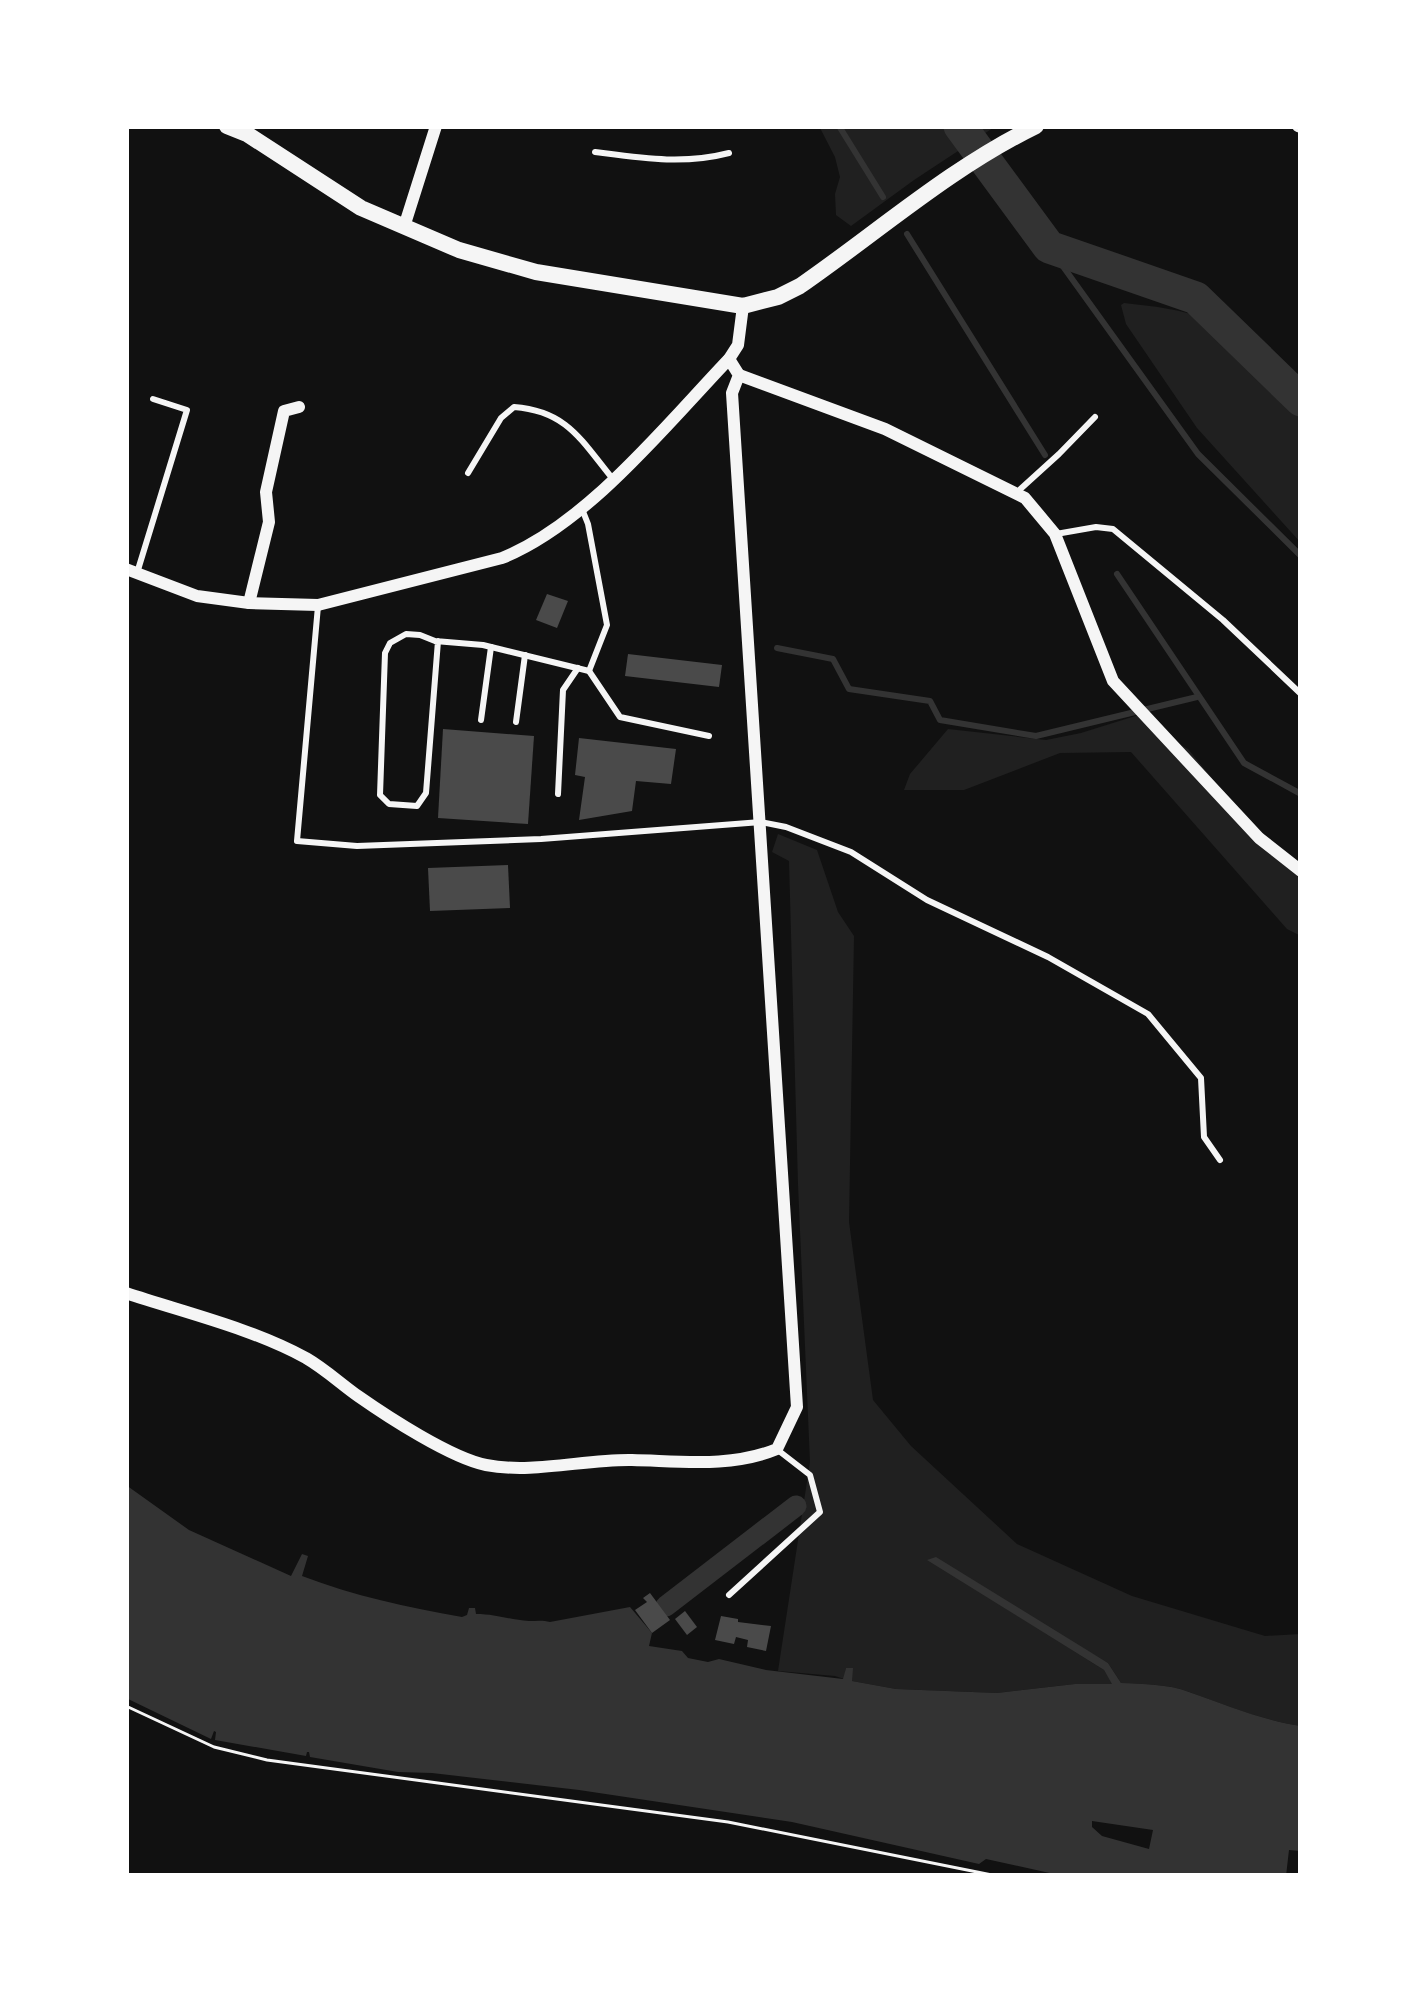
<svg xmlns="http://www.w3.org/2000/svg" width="1427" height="2002" font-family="Signika,sans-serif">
  <rect width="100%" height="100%" fill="#111"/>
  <g fill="#202020">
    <polygon points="819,126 996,126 914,180 851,226 836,215 835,194 840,177 835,157"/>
    <path d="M1124 303C1151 306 1184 309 1209 321 1247 338 1274 377 1301 407V543L1197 428 1126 324 1121 305Z"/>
    <polygon points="1145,713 1159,733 1188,749 1249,824 1301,871 1301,936 1287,929 1131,752 1060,753 964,790 904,790 910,774 948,729 1046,740 1081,733"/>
    <path d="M778 834 817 850 838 912 854 936 849 1222 873 1400 911 1446 1017 1544 1132 1596 1265 1636 1301 1634V1726C1261 1720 1226 1705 1189 1692 1168 1684 1144 1684 1121 1683L1108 1663 929 1560 1104 1670 1113 1684H1075L997 1693 896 1689 852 1681 846 1668 844 1679 835 1676 778 1671 810 1462 798 1184 789 861 772 852Z"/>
  </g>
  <path fill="#333" fill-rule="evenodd" d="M126 1485 189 1530 291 1576 302 1554 308 1556 302 1576C354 1596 407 1607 462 1617L467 1615 469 1608H475L476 1614C496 1614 511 1620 529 1621 536 1621 543 1620 550 1622L630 1607 652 1633 649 1646 682 1651 688 1658 708 1662 719 1659 766 1670 843 1679 846 1668H853L852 1681 896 1689 997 1693 1075 1684H1112L1104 1670 927 1560 936 1557 1108 1663 1121 1683C1144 1684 1168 1684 1189 1692 1227 1705 1261 1720 1301 1726V1851L1289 1850 1286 1876H1063L986 1859 979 1864 792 1822 579 1790 432 1773 398 1772 310 1757 309 1752H307L306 1756 215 1740 216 1732 214 1731 211 1739 126 1698ZM1092 1821 1153 1830 1149 1849 1102 1836 1092 1827Z"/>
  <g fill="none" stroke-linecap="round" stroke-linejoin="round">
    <g stroke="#333" stroke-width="6">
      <polyline points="839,126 883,197"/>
      <polyline points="907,234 1045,455"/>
      <polyline points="1049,247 1198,454 1301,556"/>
      <polyline points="1117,574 1244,763 1301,794"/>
      <polyline points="777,648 833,659 849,689 930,701 940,720 1036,736 1197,697"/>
    </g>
    <polyline stroke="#333" stroke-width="21" points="666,1606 796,1506"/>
    <polyline stroke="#333" stroke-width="33" points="960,126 1049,247 1196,298 1301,400"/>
  </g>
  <g fill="#4a4a4a">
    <polygon points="547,594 568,601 557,628 536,620"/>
    <polygon points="628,654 722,665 719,687 625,676"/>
    <polygon points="443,729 534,736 528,824 438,818"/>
    <polygon points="579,738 676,749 671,784 636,781 632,811 579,820 585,777 575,775"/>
    <polygon points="508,865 510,908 430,911 428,868"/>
    <polygon points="650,1593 670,1620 652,1633 635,1610 647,1602 643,1598"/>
    <polygon points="685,1611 697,1627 687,1635 675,1619"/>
    <polygon points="721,1616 738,1619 738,1622 771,1626 766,1651 747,1647 748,1640 736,1637 734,1644 715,1640"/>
  </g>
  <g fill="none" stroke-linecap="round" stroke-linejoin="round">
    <polyline stroke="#f5f5f5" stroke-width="3" points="126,1706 214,1747 267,1760 728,1822 997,1876"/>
    <g stroke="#f5f5f5" stroke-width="6">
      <path d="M595 152C641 158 683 165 729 153"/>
      <path d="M468 473 501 418 514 407C567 411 581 440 612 478"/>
      <polyline points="1016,493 1059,454 1095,417"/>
      <polyline points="1056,534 1096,527 1113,529 1223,620 1301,694"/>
      <polyline points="137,573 187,410 153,399"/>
      <polyline points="318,606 297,841 357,846 541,839 761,822 786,827 851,852 927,900 1048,957 1148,1014 1201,1078 1204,1137 1220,1160"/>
      <polyline points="438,641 426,793 417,806 389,804 380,795 385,653 390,643 406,634 420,635 435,641 483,645 589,671 607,625 588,524 582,509"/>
      <polyline points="589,671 620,717 709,736"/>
      <polyline points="481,720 491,647"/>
      <polyline points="516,722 525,655"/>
      <polyline points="558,794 563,690 578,668"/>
      <polyline points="729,1595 820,1512 810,1475 779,1451"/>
    </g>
    <g stroke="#f5f5f5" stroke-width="12">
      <polyline points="1298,126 1301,127"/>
      <polyline points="404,227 436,126"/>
      <polyline points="739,375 885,429 1025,498 1055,534 1113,681 1259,838 1301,871"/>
      <path d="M126 569 197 596 249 603 318 605 502 558C587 524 666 425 729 359L738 345 743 306"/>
      <polyline points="249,603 269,522 266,492 284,411 299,407"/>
      <path d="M126 1293C186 1313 251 1328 306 1358 325 1369 341 1384 358 1396 388 1417 451 1458 486 1465 533 1474 585 1459 632 1460 680 1461 731 1468 777 1449L797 1407 732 393 739 375 729 359"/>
    </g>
    <path stroke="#f5f5f5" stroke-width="16" d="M227 126 247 134 361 208 459 250 536 272 743 306 778 297 800 286C878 232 950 168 1036 126"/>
  </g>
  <rect width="1427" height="2002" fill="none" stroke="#ffffff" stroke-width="258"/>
</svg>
